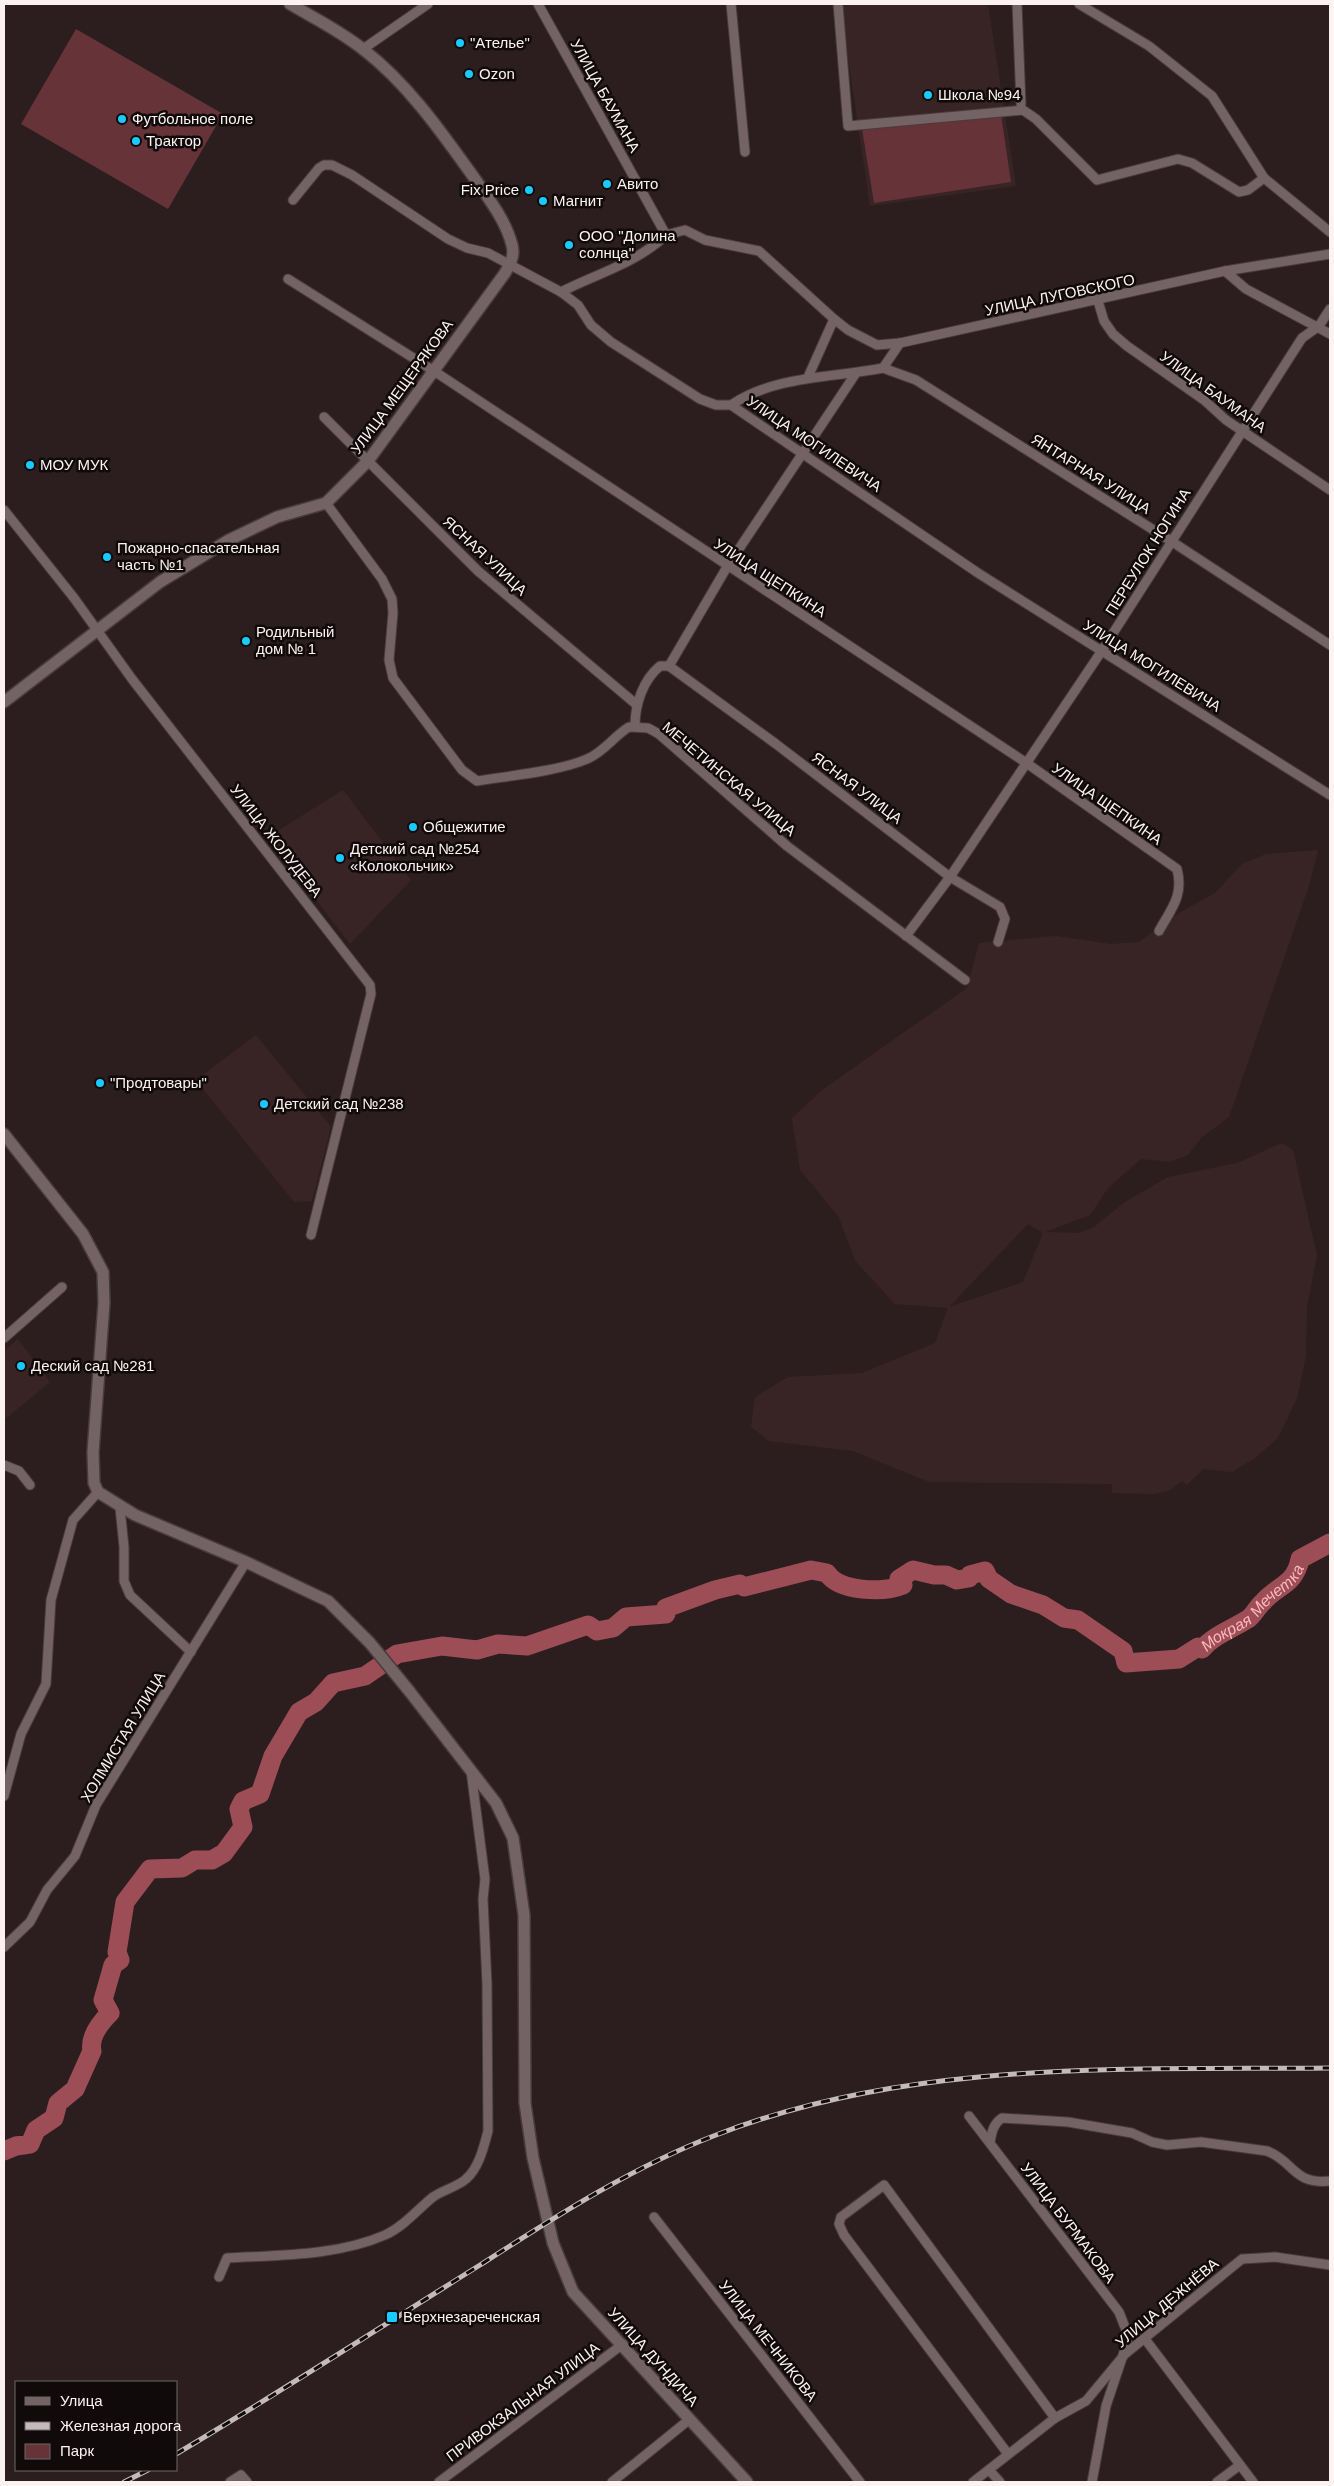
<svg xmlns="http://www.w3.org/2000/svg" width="1334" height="2486" font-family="Arial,sans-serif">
  <rect width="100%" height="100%" fill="#2c1e1f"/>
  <g fill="#392425" fill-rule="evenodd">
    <polygon points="840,4 988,4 1016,186 870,206"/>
    <polygon points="343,790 411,880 350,944 268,837"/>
    <path d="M1318 850 1309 886 1229 1117 1201 1138 1188 1155 1170 1162 1141 1159 1108 1188 1090 1215 1045 1232 1079 1233 1094 1227 1125 1202 1168 1177 1237 1163 1282 1143 1293 1150 1317 1255 1307 1307 1306 1356 1297 1398 1278 1438 1255 1458 1232 1472 1203 1469 1187 1485 1182 1481 1170 1490 1155 1494 1112 1493V1484L929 1482 853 1451 769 1441 751 1427 755 1397 788 1377 862 1373 935 1343 948 1308 895 1304 856 1262 838 1216 800 1170 792 1118 822 1090 967 988 979 943 1055 936 1111 944 1139 942 1179 913 1215 893 1242 864 1266 854ZM1028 1224 1043 1233 1023 1282 949 1307Z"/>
    <polygon points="256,1035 331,1127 312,1201 294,1202 196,1080"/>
    <polygon points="18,1339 50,1382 4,1420 4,1351"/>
  </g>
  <g fill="#653338">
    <polygon points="76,29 223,114 168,209 21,124"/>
    <polygon points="1000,108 1011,182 874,203 862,129"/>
  </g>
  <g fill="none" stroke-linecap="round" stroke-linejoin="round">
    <path stroke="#9d4d56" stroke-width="19" id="s1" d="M4 2151 16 2146 30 2144 36 2130 54 2118 58 2103 75 2089 92 2051C89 2037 101 2022 110 2013L103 2000 113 1965 120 1960 117 1952 125 1902 150 1869 182 1868 195 1860H212L224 1853 243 1827 239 1809 243 1801 260 1794 273 1756 299 1712 316 1702 333 1683 365 1676 397 1654 442 1646 477 1650 498 1644 527 1646 588 1625 597 1631 613 1628 626 1617 666 1614V1608L715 1590 740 1584 744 1587 811 1570 827 1573C839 1592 884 1593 903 1585L899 1579 913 1570 934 1575H946L957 1580 969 1578 970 1575 985 1571 989 1579 1011 1594 1043 1605 1064 1618 1078 1620 1123 1651 1126 1663 1179 1659 1198 1647 1202 1649C1214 1635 1232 1629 1248 1619 1254 1615 1257 1607 1263 1602 1278 1585 1295 1585 1300 1559L1330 1543"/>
    <g stroke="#473b3c" stroke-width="11">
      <g id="minor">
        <polyline points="538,4 666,235 685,230 705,240 759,251 834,319 808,377"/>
        <polyline points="731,4 745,152"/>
        <polyline points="838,4 848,126 1023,110 1036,119 1097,180 1178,159 1192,163 1239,192 1248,190 1264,178"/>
        <polyline points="1017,4 1021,104"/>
        <polyline points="1079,4 1149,46 1212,96 1264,178 1330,232"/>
        <polyline points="363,49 428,4"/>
        <polyline points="293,200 319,168 324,165 332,165 352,175 448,239 467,248 488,253 561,292 578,305 591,325 611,342 700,399 716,405 731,405 978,573 1330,795"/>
        <polyline points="1225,271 1246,289 1330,334"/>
        <path d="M288 279 434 371 1025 762 1177 869C1184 896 1171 909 1159 931"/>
        <path d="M561 292C596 274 637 263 666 235"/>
        <polyline points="1098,301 1104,321 1113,334 1127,346 1204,400 1226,420 1330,490"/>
        <polyline points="834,319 848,330 877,345 900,343"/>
        <polyline points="883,368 916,380 1171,541 1330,645"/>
        <path d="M731 405C776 375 832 378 883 368L900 343 1225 271 1330 254"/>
        <polyline points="324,417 478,571 637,705"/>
        <path d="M326 503 382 579 392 599 393 613 389 660 393 678 462 770 477 781C508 776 560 771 587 759 604 752 614 736 629 727L648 728 659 734 787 846 965 980"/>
        <polyline points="4,510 74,598 132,679 370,985 371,994 311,1235"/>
        <polyline points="669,666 776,744 950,877 1000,907 1005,919 998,942"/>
        <polyline points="669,666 727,567 856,373"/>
        <path d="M635 726C635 704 643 680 660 666H669"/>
        <polyline points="906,936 950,877 1101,652 1302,338 1319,326 1330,309"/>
        <polyline points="4,1338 62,1287"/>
        <polyline points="4,1465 19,1471 30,1485"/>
        <polyline points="120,1508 124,1547 124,1581 130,1595 191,1652"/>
        <polyline points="4,1796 21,1734 46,1684 51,1600 73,1520 98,1492"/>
        <polyline points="4,1947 30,1922 47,1890 75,1856 96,1805 246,1562"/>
        <polyline points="969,2116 1119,2312 1128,2335 1127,2343 1106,2406 1092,2482"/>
        <path d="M990 2142C992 2132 993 2124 1002 2118L1068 2122 1132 2133 1152 2142 1167 2145 1201 2142 1267 2151C1294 2161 1293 2185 1330 2181"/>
        <polyline points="654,2217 860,2482"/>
        <path d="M219 2277 227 2258C278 2255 337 2256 385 2235 403 2227 417 2210 433 2197 443 2190 457 2187 466 2179 479 2168 484 2146 488 2131L487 1984 483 1899 485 1879 471 1771"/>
        <polyline points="1145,2339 1253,2482"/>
        <polyline points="1008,2454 844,2235 839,2224 841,2217 884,2185 1055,2418"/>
        <polyline points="989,2470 1000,2482"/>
        <polyline points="230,2482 241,2475 247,2482"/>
        <polyline points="439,2482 623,2344"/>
        <polyline points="612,2482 690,2419"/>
        <polyline points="973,2482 1055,2418 1086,2401 1125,2354 1242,2259 1275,2257 1330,2265"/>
        <polyline points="1217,2482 1240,2465"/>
      </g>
    </g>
    <g stroke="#473b3c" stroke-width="14">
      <g id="tertiary">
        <path d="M4 702 160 582 229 540 277 517 326 503 368 461 505 273C510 264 515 256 512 245 506 221 489 199 475 179 442 133 409 85 364 50 342 32 314 18 290 4"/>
        <polyline points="4,1134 83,1234 103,1272 104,1303 93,1452 94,1483 98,1492 135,1515 246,1562 328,1601 370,1643 410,1692 496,1803 513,1838 524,1915 525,2103 533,2158 553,2243 573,2292 747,2482"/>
      </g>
    </g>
    <use href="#minor" stroke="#746364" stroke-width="9"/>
    <use href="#tertiary" stroke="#746364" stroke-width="11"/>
    <g stroke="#c5babb" stroke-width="5">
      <g id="rail">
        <path d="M176 2454C279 2393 379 2328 480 2265 555 2217 632 2167 716 2135 911 2059 1125 2070 1330 2068"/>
        <polyline points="124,2482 148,2470"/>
      </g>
    </g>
    <use href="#rail" stroke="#100a0a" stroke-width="3" stroke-dasharray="9" stroke-linecap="butt"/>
  </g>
  <g fill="#1acafc" stroke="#100a0a" stroke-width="2">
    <circle cx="460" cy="43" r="5"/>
    <circle cx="469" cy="74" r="5"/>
    <circle cx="928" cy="95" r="5"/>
    <circle cx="122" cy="119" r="5"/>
    <circle cx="136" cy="141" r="5"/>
    <circle cx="607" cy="184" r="5"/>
    <circle cx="529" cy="190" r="5"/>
    <circle cx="543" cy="201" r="5"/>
    <circle cx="569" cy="245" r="5"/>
    <circle cx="30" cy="465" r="5"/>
    <circle cx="107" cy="557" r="5"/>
    <circle cx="246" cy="641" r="5"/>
    <circle cx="413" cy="827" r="5"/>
    <circle cx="340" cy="858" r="5"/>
    <circle cx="100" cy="1083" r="5"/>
    <circle cx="264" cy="1104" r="5"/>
    <circle cx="21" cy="1366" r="5"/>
    <rect x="386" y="2311" width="12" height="12" rx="2.5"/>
  </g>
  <g text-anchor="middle" stroke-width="5" stroke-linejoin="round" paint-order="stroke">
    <g font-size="15" fill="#fcf2f2" stroke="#100a0a" text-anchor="start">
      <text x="470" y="48">"Ателье"</text>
      <text x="479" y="79">Ozon</text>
      <text x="938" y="100">Школа №94</text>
      <text x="132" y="124">Футбольное поле</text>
      <text x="146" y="146">Трактор</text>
      <text x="617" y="189">Авито</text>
      <text x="519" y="195" text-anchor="end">Fix Price</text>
      <text x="553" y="206">Магнит</text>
      <text x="579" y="241">ООО "Долина<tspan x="579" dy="17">солнца"</tspan></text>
      <text x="40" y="470">МОУ МУК</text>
      <text x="117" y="553">Пожарно-спасательная<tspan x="117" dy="17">часть №1</tspan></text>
      <text x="256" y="637">Родильный<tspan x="256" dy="17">дом № 1</tspan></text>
      <text x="423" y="832">Общежитие</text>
      <text x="350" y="854">Детский сад №254<tspan x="350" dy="17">«Колокольчик»</tspan></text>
      <text x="110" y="1088">"Продтовары"</text>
      <text x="274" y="1109">Детский сад №238</text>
      <text x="31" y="1371">Деский сад №281</text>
      <text x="403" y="2322">Верхнезареченская</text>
    </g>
    <g font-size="15" fill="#fcf2f2" stroke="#100a0a">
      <text transform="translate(605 96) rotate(61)" y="5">УЛИЦА БАУМАНА</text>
      <text transform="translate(1060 295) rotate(-12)" y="5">УЛИЦА ЛУГОВСКОГО</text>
      <text transform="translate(402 387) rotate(-54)" y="5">УЛИЦА МЕЩЕРЯКОВА</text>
      <text transform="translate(1213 392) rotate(36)" y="5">УЛИЦА БАУМАНА</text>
      <text transform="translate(814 444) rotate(34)" y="5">УЛИЦА МОГИЛЕВИЧА</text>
      <text transform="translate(1091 474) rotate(32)" y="5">ЯНТАРНАЯ УЛИЦА</text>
      <text transform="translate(1148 552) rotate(-58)" y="5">ПЕРЕУЛОК НОГИНА</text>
      <text transform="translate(485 556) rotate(43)" y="5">ЯСНАЯ УЛИЦА</text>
      <text transform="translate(770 578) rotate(33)" y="5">УЛИЦА ЩЕПКИНА</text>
      <text transform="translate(1152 666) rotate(32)" y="5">УЛИЦА МОГИЛЕВИЧА</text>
      <text transform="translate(729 779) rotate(40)" y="5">МЕЧЕТИНСКАЯ УЛИЦА</text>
      <text transform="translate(857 788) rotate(37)" y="5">ЯСНАЯ УЛИЦА</text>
      <text transform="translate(1107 804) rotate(35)" y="5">УЛИЦА ЩЕПКИНА</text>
      <text transform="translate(276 841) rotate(52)" y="5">УЛИЦА ЖОЛУДЕВА</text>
      <text transform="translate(123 1737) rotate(-59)" y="5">ХОЛМИСТАЯ УЛИЦА</text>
      <text transform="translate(1068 2223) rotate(53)" y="5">УЛИЦА БУРМАКОВА</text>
      <text transform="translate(1167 2303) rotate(-40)" y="5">УЛИЦА ДЕЖНЁВА</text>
      <text transform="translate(768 2341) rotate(52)" y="5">УЛИЦА МЕЧНИКОВА</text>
      <text transform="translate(653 2357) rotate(48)" y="5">УЛИЦА ДУНДИЧА</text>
      <text transform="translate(523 2402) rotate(-37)" y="5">ПРИВОКЗАЛЬНАЯ УЛИЦА</text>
    </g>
    <g font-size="16" font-style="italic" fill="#feb8bd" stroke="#100a0a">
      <text dy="6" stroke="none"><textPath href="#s1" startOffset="1669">Мокрая Мечетка</textPath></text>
    </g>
  </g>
  <rect width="1334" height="2486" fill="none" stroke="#fcf2f2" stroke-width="10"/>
  <rect x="15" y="2381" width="162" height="90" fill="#100a0a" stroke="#6e6767"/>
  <rect x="25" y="2397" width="25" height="8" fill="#746364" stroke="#6e6767"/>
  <text x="60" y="2406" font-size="15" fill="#fcf2f2">Улица</text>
  <rect x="25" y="2422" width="25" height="8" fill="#c5babb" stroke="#6e6767"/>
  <text x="60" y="2431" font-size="15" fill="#fcf2f2">Железная дорога</text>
  <rect x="25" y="2444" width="25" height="15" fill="#653338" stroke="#6e6767"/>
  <text x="60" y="2456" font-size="15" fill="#fcf2f2">Парк</text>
</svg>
